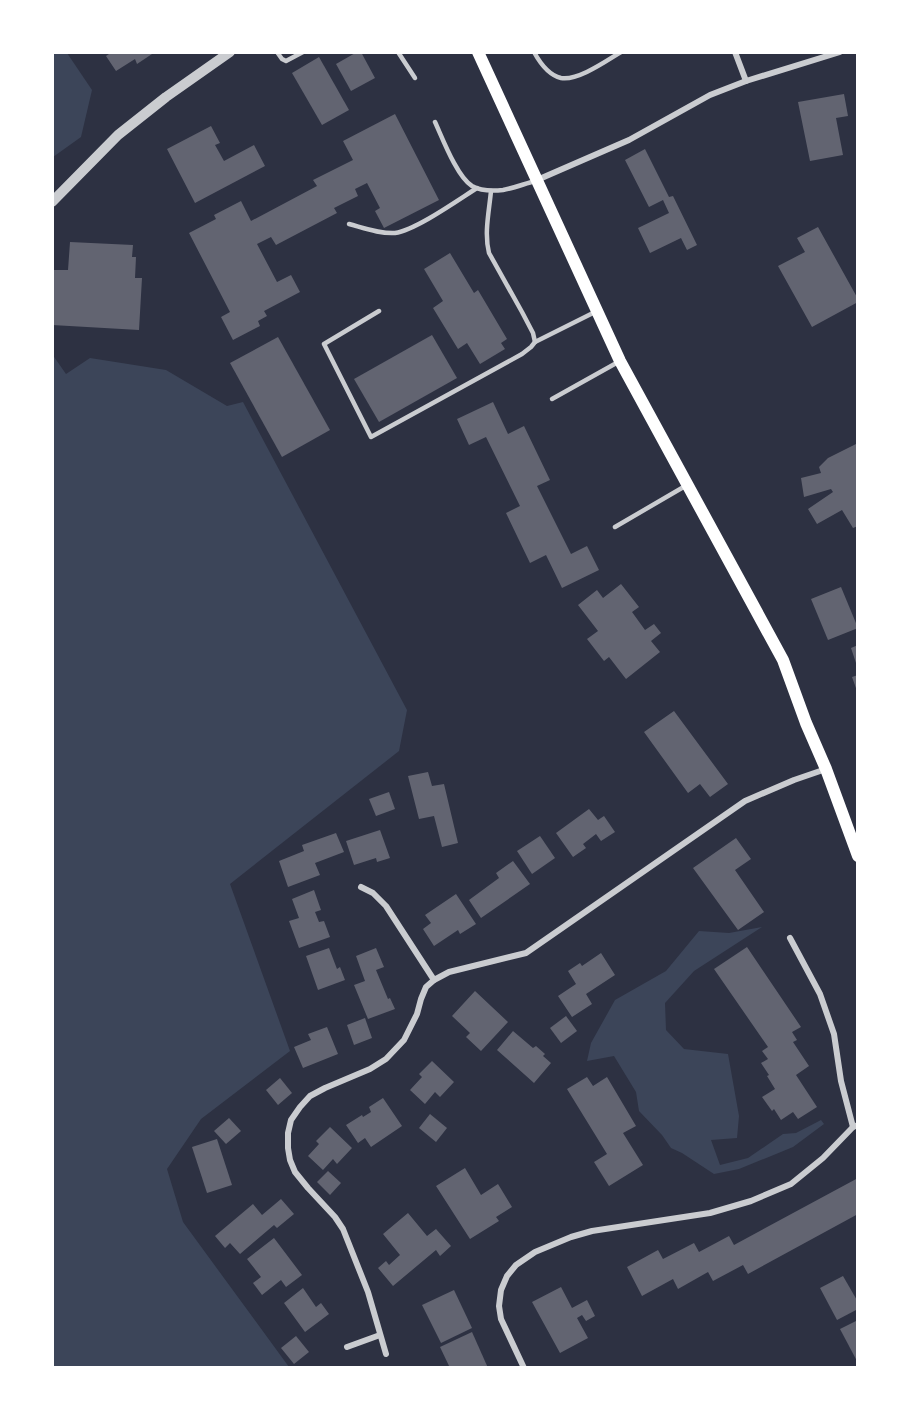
<svg xmlns="http://www.w3.org/2000/svg" width="910" height="1420" font-family="Cabin,sans-serif">
  <rect width="100%" height="100%" fill="#2d3142"/>
  <g fill="#3c4559">
    <polygon points="53,52 67,53 92,90 81,137 53,157"/>
    <polygon points="52,354 66,374 90,358 166,370 227,406 243,402 407,710 399,751 230,884 290,1051 201,1119 167,1169 183,1222 289,1367 53,1367"/>
    <polygon points="762,927 694,971 665,1003 666,1030 684,1049 728,1054 739,1116 737,1138 711,1140 720,1165 748,1158 783,1134 796,1133 821,1120 824,1124 793,1147 739,1169 714,1174 682,1153 671,1148 662,1135 639,1111 636,1092 614,1056 587,1061 591,1043 615,1000 666,971 699,931 729,933"/>
  </g>
  <g fill="#626471">
    <polygon points="108,52 155,52 137,64 135,59 116,71 106,56 109,54"/>
    <polygon points="357,52 361,52 375,78 351,91 336,64"/>
    <polygon points="319,57 349,110 322,125 292,73"/>
    <polygon points="844,94 848,116 836,118 843,155 810,161 798,102"/>
    <polygon points="395,114 439,200 384,228 375,211 380,208 367,183 355,189 358,196 334,208 337,213 276,245 271,237 257,244 277,282 291,275 300,292 264,311 267,316 258,321 260,326 233,340 221,317 230,312 189,233 216,219 214,215 241,201 251,221 317,186 313,180 353,160 343,141"/>
    <polygon points="211,126 220,143 215,145 224,161 254,145 265,166 195,203 167,149"/>
    <polygon points="645,149 669,197 673,196 697,245 687,250 681,238 650,253 638,228 669,213 663,200 649,207 625,160"/>
    <polygon points="818,227 858,299 858,302 812,327 778,266 805,252 797,238"/>
    <polygon points="70,242 133,245 132,257 136,257 135,278 142,278 139,330 52,325 53,270 68,270"/>
    <polygon points="450,253 474,293 478,290 507,339 501,343 505,349 480,364 467,343 458,349 433,308 443,301 424,269"/>
    <polygon points="432,335 457,378 379,422 354,379"/>
    <polygon points="278,337 330,430 282,457 230,363"/>
    <polygon points="493,402 508,434 524,426 550,480 537,486 571,554 587,546 599,570 562,588 546,555 530,563 506,513 520,506 486,437 469,445 457,419"/>
    <polygon points="856,444 858,446 858,526 853,528 842,510 817,524 808,509 833,492 831,489 804,497 801,478 821,473 819,467 828,458"/>
    <polygon points="621,584 639,607 632,612 645,630 654,624 661,633 651,641 660,652 626,679 609,657 604,661 587,639 598,631 578,605 597,590 603,598"/>
    <polygon points="841,587 858,628 828,640 811,599"/>
    <polygon points="858,645 858,666 857,666 851,648"/>
    <polygon points="858,675 858,691 857,691 852,677"/>
    <polygon points="674,711 728,784 710,797 700,784 688,793 644,732"/>
    <polygon points="428,772 432,786 444,784 458,843 442,847 434,816 419,819 408,776"/>
    <polygon points="389,792 395,809 376,816 369,799"/>
    <polygon points="589,809 598,820 604,816 615,832 601,841 596,834 583,844 586,848 573,857 556,833"/>
    <polygon points="380,830 390,858 377,862 376,858 354,865 346,841"/>
    <polygon points="336,833 344,852 315,863 320,875 288,887 279,861 304,851 302,845"/>
    <polygon points="540,836 555,858 532,874 517,851"/>
    <polygon points="736,838 751,859 735,870 764,912 738,930 693,868"/>
    <polygon points="513,861 530,884 481,918 469,900 499,878 496,873"/>
    <polygon points="314,890 321,910 315,912 319,922 324,921 330,937 299,948 289,921 299,918 292,899"/>
    <polygon points="456,894 476,924 460,934 458,930 434,946 423,929 431,923 425,915"/>
    <polygon points="747,947 801,1027 792,1032 797,1040 793,1042 809,1066 796,1075 817,1107 798,1119 793,1112 781,1120 774,1109 772,1111 762,1097 775,1089 767,1076 769,1075 761,1063 768,1059 762,1051 768,1047 714,969"/>
    <polygon points="329,948 337,969 340,967 345,980 318,990 306,956"/>
    <polygon points="376,948 384,967 376,970 388,999 390,998 395,1009 368,1019 354,985 365,981 356,956"/>
    <polygon points="601,953 615,975 586,994 592,1004 572,1017 558,996 576,984 568,971 580,963 582,966"/>
    <polygon points="475,991 508,1022 481,1051 466,1037 470,1033 452,1016"/>
    <polygon points="566,1016 577,1031 561,1043 550,1028"/>
    <polygon points="365,1018 372,1038 354,1045 347,1025"/>
    <polygon points="327,1027 338,1054 303,1068 294,1047 311,1040 308,1034"/>
    <polygon points="513,1031 533,1048 536,1046 545,1054 543,1056 551,1063 534,1083 497,1050"/>
    <polygon points="432,1061 454,1082 440,1097 435,1092 425,1104 410,1090 422,1077 419,1074"/>
    <polygon points="587,1077 593,1086 607,1077 636,1126 623,1133 643,1165 609,1186 594,1162 607,1154 567,1089"/>
    <polygon points="280,1078 292,1093 278,1105 266,1090"/>
    <polygon points="383,1098 402,1126 371,1147 365,1138 358,1143 346,1125 362,1115 363,1117 371,1112 369,1107"/>
    <polygon points="430,1114 447,1128 436,1142 419,1128"/>
    <polygon points="229,1118 241,1131 226,1144 214,1131"/>
    <polygon points="330,1127 352,1148 337,1164 333,1159 323,1170 308,1156 319,1144 316,1141"/>
    <polygon points="217,1139 232,1185 207,1193 192,1147"/>
    <polygon points="465,1168 481,1195 498,1184 512,1207 496,1217 499,1221 470,1239 436,1186"/>
    <polygon points="328,1171 341,1183 330,1195 317,1182"/>
    <polygon points="858,1178 858,1214 748,1274 743,1265 713,1281 708,1272 678,1289 673,1279 642,1296 627,1267 658,1250 663,1259 694,1243 699,1252 729,1236 734,1245"/>
    <polygon points="281,1199 294,1214 277,1228 274,1225 240,1254 230,1243 225,1248 215,1236 253,1204 262,1215"/>
    <polygon points="408,1213 427,1236 436,1229 451,1246 440,1256 436,1250 393,1286 378,1268 386,1261 389,1265 400,1255 383,1234"/>
    <polygon points="274,1238 302,1275 286,1287 281,1280 262,1295 253,1283 261,1277 247,1259"/>
    <polygon points="843,1276 858,1302 858,1309 837,1320 820,1288"/>
    <polygon points="561,1287 572,1308 587,1300 595,1316 586,1321 582,1315 577,1318 588,1338 560,1353 532,1302"/>
    <polygon points="303,1288 316,1307 321,1303 329,1314 305,1332 284,1303"/>
    <polygon points="454,1290 472,1328 441,1343 422,1305"/>
    <polygon points="858,1320 858,1363 840,1329"/>
    <polygon points="472,1332 488,1368 450,1368 440,1347"/>
    <polygon points="296,1336 309,1352 294,1364 281,1348"/>
  </g>
  <g fill="none" stroke-linecap="round" stroke-linejoin="round">
    <g stroke="#caccd0" stroke-width="4.5">
      <polyline points="277,52 282,59 286,61 303,52"/>
      <polyline points="398,52 415,78"/>
      <path d="M534 52C540 63 548 75 561 78 578 81 606 61 621 52"/>
      <path d="M435 122C442 137 457 177 472 186 481 191 494 191 503 190 514 188 524 184 535 181"/>
      <path d="M491 191C489 212 484 233 489 253L522 312 533 333 535 342"/>
      <path d="M349 224C364 228 380 234 395 233 416 230 458 200 477 188"/>
      <polyline points="379,311 324,344 371,437 522,354 531,347 535,342 597,311"/>
      <polyline points="552,399 620,361"/>
      <polyline points="615,527 687,485"/>
    </g>
    <g stroke="#caccd0" stroke-width="6">
      <polyline points="735,52 746,81"/>
      <polyline points="537,180 629,140 710,95 746,81 840,52"/>
      <polyline points="361,887 373,893 386,906 434,980"/>
      <polyline points="790,938 820,994 834,1034 841,1081 853,1127"/>
      <polyline points="347,1347 380,1335"/>
      <polyline points="386,1354 368,1292 343,1229 335,1217 308,1188 295,1172 290,1160 288,1148 288,1133 291,1120 300,1107 310,1096 325,1088 370,1069 386,1059 404,1040 417,1014 421,999 426,987 434,980 449,972 526,953 745,801 794,780 826,769"/>
      <polyline points="524,1368 501,1319 499,1306 501,1290 507,1276 516,1265 535,1252 571,1237 592,1231 710,1213 751,1201 791,1184 823,1158 853,1127 858,1125"/>
    </g>
    <polyline stroke="#caccd0" stroke-width="10" points="52,202 118,135 166,97 230,52"/>
    <polyline stroke="#fff" stroke-width="12" points="478,52 620,361 783,660 806,723 826,769 858,856"/>
  </g>
  <rect width="910" height="1420" fill="none" stroke="#ffffff" stroke-width="108"/>
</svg>
